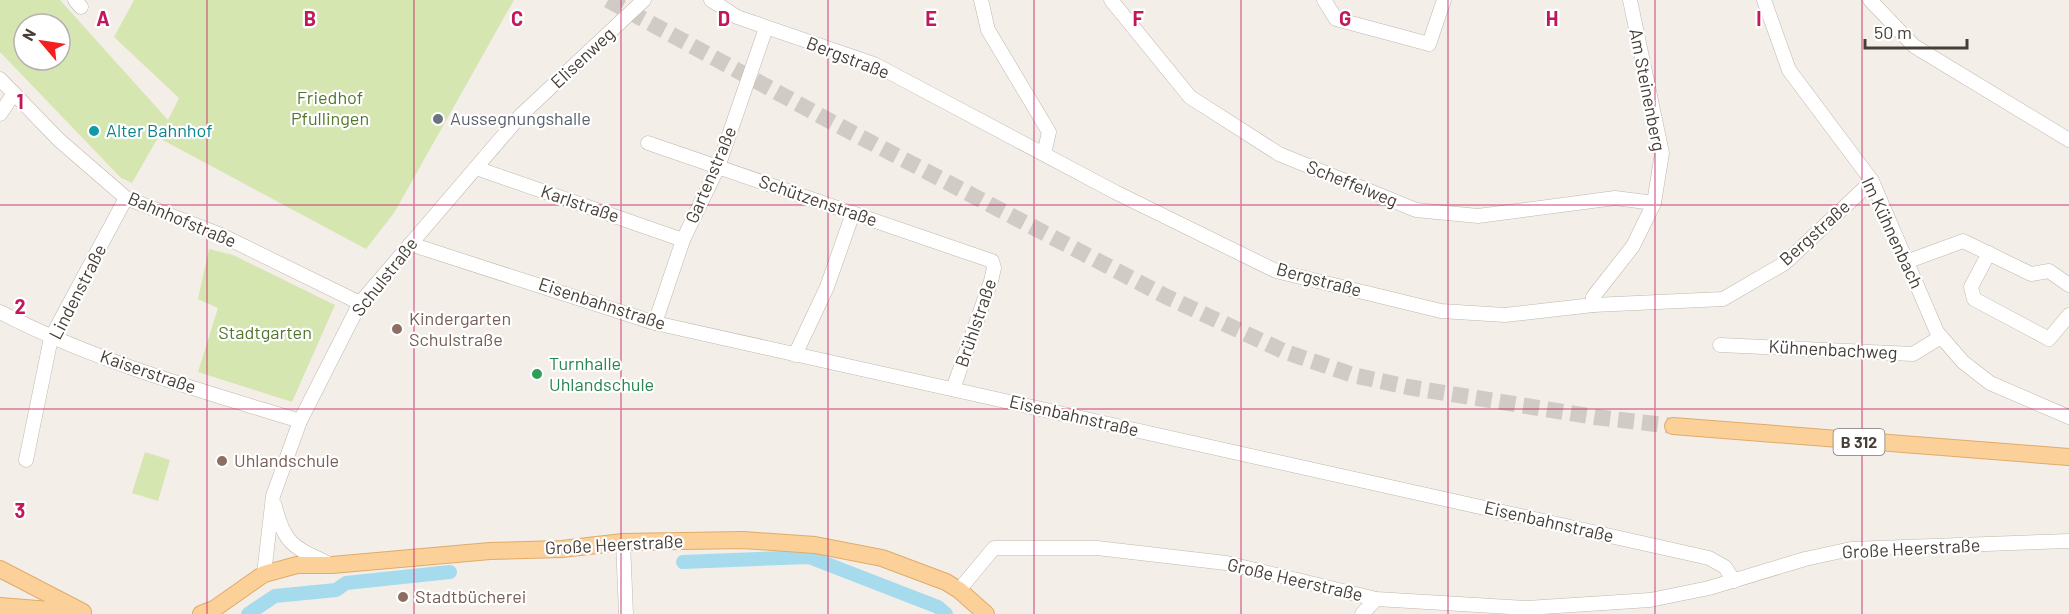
<svg xmlns="http://www.w3.org/2000/svg" width="2069" height="614" font-family="Barlow,sans-serif">
  <rect width="100%" height="100%" fill="#f3eee8"/>
  <g fill="#d6e6b1" fill-rule="evenodd">
    <path d="M0 0H60L168 120 179 98 114 37 134 0H514L394 213 366 249 159 138 160 134 132 183 121 178 0 52ZM24 24H60V60H24Z"/>
    <polygon points="209,249 233,255 335,305 292,402 198,372 218,308 198,299"/>
    <polygon points="145,452 170,460 158,501 132,493"/>
  </g>
  <g fill="none" stroke-linecap="round" stroke-linejoin="round">
    <g stroke="#a6dbee" stroke-width="14">
      <polyline points="683,562 809,557 938,607 946,614"/>
      <polyline points="248,614 275,596 336,590 346,583 450,572"/>
    </g>
    <polyline stroke="#d0cbc5" stroke-width="16" stroke-dasharray="16 8" stroke-linecap="butt" points="608,0 828,120 1165,296 1283,351 1353,375 1408,387 1595,417 1673,426"/>
    <g stroke="#c1b7ad" stroke-width="15">
      <g id="minor">
        <polyline points="75,0 81,7"/>
        <polyline points="711,0 737,17 874,64 1115,192 1276,271 1441,311 1505,315 1593,305 1723,299 1785,263 1872,181"/>
        <polyline points="981,0 988,30 1049,132 1044,154"/>
        <polyline points="1111,0 1190,97 1279,154 1416,210 1478,216 1615,198 1654,203"/>
        <polyline points="1324,0 1336,19 1429,44 1444,0"/>
        <polyline points="1764,0 1789,70 1872,181 1937,332 1963,362 1990,383 2069,417"/>
        <polyline points="1870,0 1914,46 2069,140"/>
        <polyline points="0,79 59,140 126,198 221,235 360,303"/>
        <polyline points="0,114 14,93"/>
        <polyline points="648,143 992,261 994,268 991,281 953,389"/>
        <polyline points="476,168 683,240"/>
        <polyline points="410,244 655,323 1709,558 1725,567 1734,581"/>
        <polyline points="1989,253 1971,287 1974,299 2049,339 2069,315"/>
        <polyline points="1906,262 1963,241 2031,274 2049,271 2069,285"/>
        <polyline points="1593,305 1593,297 1633,246 1654,203 1662,153 1630,0"/>
        <path d="M0 312C94 361 199 390 300 421"/>
        <polyline points="655,323 683,240 718,167 766,28"/>
        <polyline points="1720,345 1913,354 1941,337"/>
        <polyline points="795,355 827,287 853,213"/>
        <polyline points="26,460 51,338 126,198"/>
        <path d="M275 506C284 545 295 548 330 564"/>
        <polyline points="623,542 626,614"/>
        <polyline points="264,574 273,496 300,421 360,303 521,115 644,0"/>
        <polyline points="959,590 994,548 1097,548 1226,563 1376,599 1527,608 1650,600 1709,588 1805,559 1851,549 2069,541"/>
        <polyline points="1362,614 1376,599"/>
      </g>
    </g>
    <g stroke="#e0ab69" stroke-width="18">
      <g id="major">
        <polyline points="1673,426 2069,457"/>
        <polyline points="0,569 83,612"/>
        <polyline points="0,606 75,612"/>
        <polyline points="201,614 214,609 264,574 297,565 332,565 490,551 562,549 623,542 743,540 815,545 882,558 946,582 959,590 986,614"/>
      </g>
    </g>
    <use href="#minor" stroke="#fff" stroke-width="14"/>
    <use href="#major" stroke="#fbd199" stroke-width="16"/>
  </g>
  <path fill="none" stroke="#c2185b" stroke-width="1.5" stroke-opacity="0.55" d="M207 0V614M414 0V614M621 0V614M828 0V614M1034 0V614M1241 0V614M1448 0V614M1655 0V614M1862 0V614M0 205H2069M0 409H2069"/>
  <circle fill="#6b7280" stroke="#fff" stroke-width="2" cx="438" cy="119" r="6"/>
  <circle fill="#0f9aa8" stroke="#fff" stroke-width="2" cx="94" cy="131" r="6"/>
  <g fill="#8d6e63" stroke="#fff" stroke-width="2">
    <circle cx="397" cy="329" r="6"/>
    <circle cx="222" cy="461" r="6"/>
    <circle cx="403" cy="597" r="6"/>
  </g>
  <circle fill="#2e9e5b" stroke="#fff" stroke-width="2" cx="537" cy="374" r="6"/>
  <g text-anchor="middle" stroke-width="4.5" stroke-linejoin="round" paint-order="stroke">
    <rect fill="#fff" stroke="#7e7873" stroke-width="1.5" x="1833.5" y="429" width="51" height="26" rx="4.5"/>
    <g font-size="16" font-weight="bold" fill="#463e37">
      <text x="1859" y="448">B 312</text>
    </g>
    <g font-size="18" fill="#463e37" stroke="#fff">
      <text transform="translate(583 58) rotate(-43)" y="6">Elisenweg</text>
      <text transform="translate(848 58) rotate(21)" y="6">Bergstraße</text>
      <text transform="translate(1647 90) rotate(79)" y="6">Am Steinenberg</text>
      <text transform="translate(711 175) rotate(-67)" y="6">Gartenstraße</text>
      <text transform="translate(1352 184) rotate(22)" y="6">Scheffelweg</text>
      <text transform="translate(818 201) rotate(19)" y="6">Schützenstraße</text>
      <text transform="translate(580 204) rotate(19)" y="6">Karlstraße</text>
      <text transform="translate(182 220) rotate(23)" y="6">Bahnhofstraße</text>
      <text transform="translate(1815 233) rotate(-42)" y="6">Bergstraße</text>
      <text transform="translate(1892 233) rotate(65)" y="6">Im Kühnenbach</text>
      <text transform="translate(385 277) rotate(-52)" y="6">Schulstraße</text>
      <text transform="translate(1319 280) rotate(15)" y="6">Bergstraße</text>
      <text transform="translate(78 292) rotate(-63)" y="6">Lindenstraße</text>
      <text transform="translate(602 304) rotate(18)" y="6">Eisenbahnstraße</text>
      <text transform="translate(976 323) rotate(-71)" y="6">Brühlstraße</text>
      <text transform="translate(1833 350) rotate(3)" y="6">Kühnenbachweg</text>
      <text transform="translate(148 372) rotate(19)" y="6">Kaiserstraße</text>
      <text transform="translate(1074 416) rotate(13)" y="6">Eisenbahnstraße</text>
      <text transform="translate(1549 522) rotate(13)" y="6">Eisenbahnstraße</text>
      <text transform="translate(614 545) rotate(-3)" y="6">Große Heerstraße</text>
      <text transform="translate(1911 549) rotate(-3)" y="6">Große Heerstraße</text>
      <text transform="translate(1295 580) rotate(13)" y="6">Große Heerstraße</text>
    </g>
    <g font-size="18" fill="#52772b" stroke="#fff">
      <text x="330" y="104">Friedhof<tspan x="330" dy="21">Pfullingen</tspan></text>
      <text x="265" y="339">Stadtgarten</text>
    </g>
    <g font-size="18" fill="#5b616d" stroke="#fff" text-anchor="start">
      <text x="450" y="125">Aussegnungshalle</text>
    </g>
    <g font-size="18" fill="#0d838f" stroke="#fff" text-anchor="start">
      <text x="106" y="137">Alter Bahnhof</text>
    </g>
    <g font-size="18" fill="#785e54" stroke="#fff" text-anchor="start">
      <text x="409" y="325">Kindergarten<tspan x="409" dy="21">Schulstraße</tspan></text>
      <text x="234" y="467">Uhlandschule</text>
      <text x="415" y="603">Stadtbücherei</text>
    </g>
    <g font-size="18" fill="#27864d" stroke="#fff" text-anchor="start">
      <text x="549" y="370">Turnhalle<tspan x="549" dy="21">Uhlandschule</tspan></text>
    </g>
  </g>
  <g font-size="20" text-anchor="middle" font-weight="bold" fill="#c2185b" stroke="#fff" stroke-width="4.5" stroke-linejoin="round" paint-order="stroke">
    <text x="103" y="26">A</text>
    <text x="310" y="26">B</text>
    <text x="517" y="26">C</text>
    <text x="724" y="26">D</text>
    <text x="931" y="26">E</text>
    <text x="1138" y="26">F</text>
    <text x="1345" y="26">G</text>
    <text x="1552" y="26">H</text>
    <text x="1759" y="26">I</text>
    <text x="20" y="109">1</text>
    <text x="20" y="314">2</text>
    <text x="20" y="518">3</text>
  </g>
  <g transform="translate(42 42) rotate(299)"><circle r="28" fill="#ffffff" stroke="#b5b2af" stroke-width="1.5"/>
  <path d="M0-4.5L10 22L0 15L-10 22Z" fill="#f3201e"/>
  <text y="-9" font-size="16" font-weight="bold" text-anchor="middle" fill="#463e37">N</text>
  </g>
  <path d="M1865 39v9h102v-9" fill="none" stroke="#463e37" stroke-width="3"/>
  <text x="1874" y="39" font-size="18" fill="#463e37" stroke="#ffffff" stroke-width="4.5" paint-order="stroke">50 m</text>
</svg>
